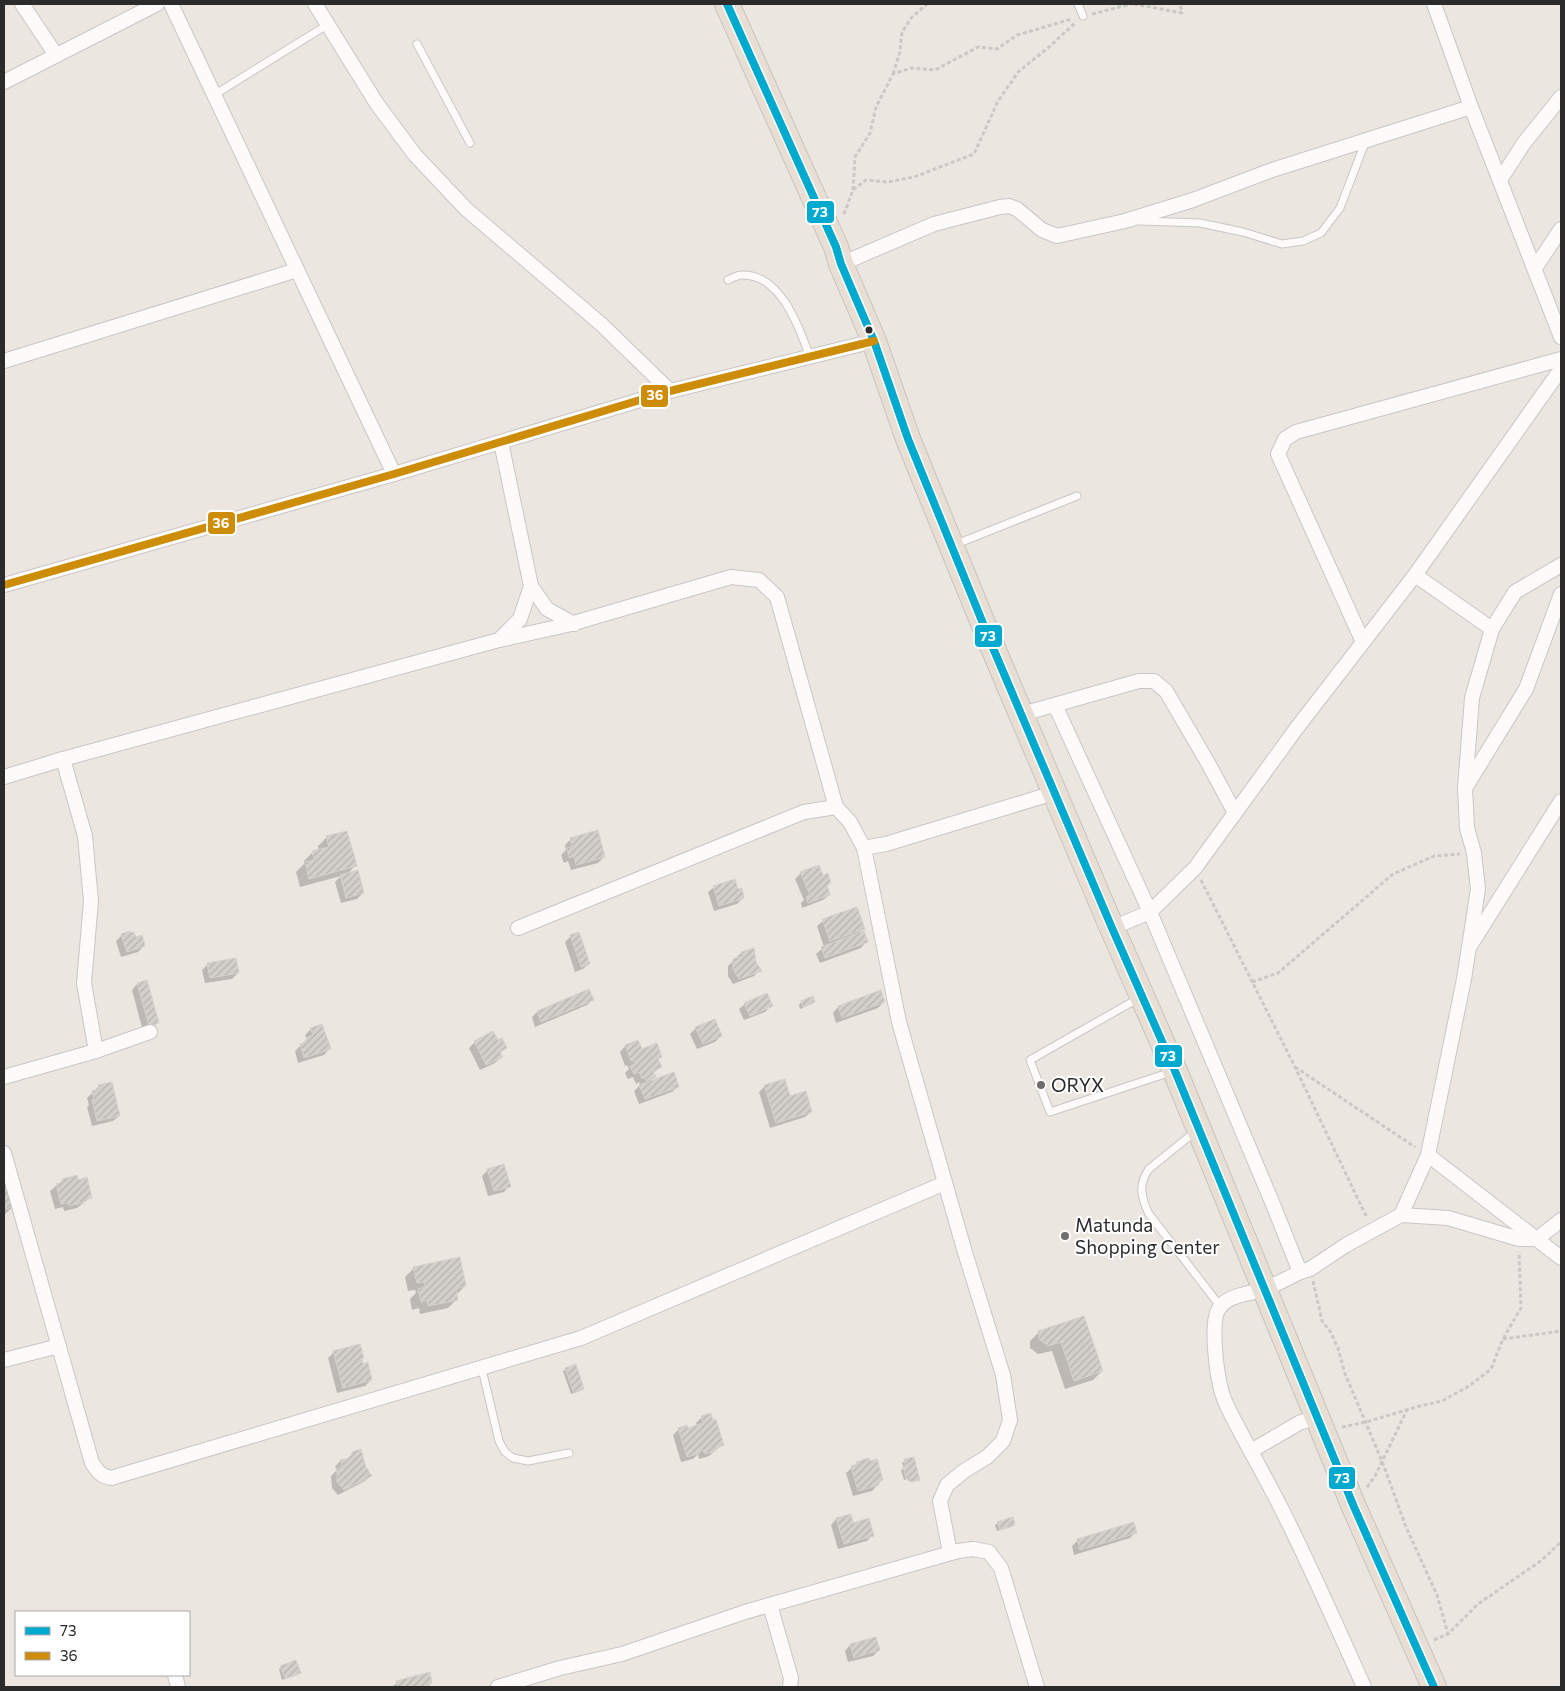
<svg xmlns="http://www.w3.org/2000/svg" width="1565" height="1691" font-family="Commissioner,sans-serif">
  <defs>
    <pattern id="building-hatch" width="6" height="6" patternUnits="userSpaceOnUse" patternTransform="scale(1.25)"><rect width="6" height="6" fill="#d3d0cb"/><path d="M-1 1l2-2M0 6l6-6M5 7l2-2" fill="none" stroke="#b5b3ae"/></pattern>
  </defs>
  <rect width="100%" height="100%" fill="#ebe7e0"/>
  <g fill="#0003">
    <polygon points="327,837 355,866 346,875 363,893 357,899 341,903 335,882 341,876 300,887 296,872 304,864 304,861 313,852 319,851 318,846"/>
    <polygon points="571,839 604,857 598,863 571,870 568,861 564,863 561,855 566,850 565,845"/>
    <polygon points="801,873 822,877 830,883 826,887 829,895 823,900 802,908 801,903 804,900 795,879"/>
    <polygon points="714,887 737,891 743,898 737,904 714,911 708,892"/>
    <polygon points="823,921 863,929 857,935 866,942 861,948 820,963 816,954 824,947 817,926"/>
    <polygon points="122,935 135,938 144,946 138,952 121,957 116,941"/>
    <polygon points="571,936 589,964 583,969 575,972 565,942"/>
    <polygon points="753,949 755,962 760,970 754,976 733,984 728,976 728,966 741,953"/>
    <polygon points="208,964 238,973 232,979 205,983 202,970"/>
    <polygon points="137,984 157,1023 152,1029 143,1031 132,990"/>
    <polygon points="812,997 814,1002 812,1004 800,1009 799,1005 801,1002"/>
    <polygon points="592,1000 587,1005 535,1027 532,1017 537,1012"/>
    <polygon points="884,1002 878,1008 836,1023 833,1013 838,1007"/>
    <polygon points="745,1004 771,1006 765,1012 744,1020 739,1009"/>
    <polygon points="696,1028 721,1036 715,1042 697,1049 690,1034"/>
    <polygon points="311,1029 329,1049 324,1055 298,1063 295,1051 307,1039 305,1035"/>
    <polygon points="638,1041 642,1051 661,1057 658,1060 661,1067 653,1073 654,1077 648,1083 678,1086 672,1092 639,1104 634,1091 640,1085 639,1082 636,1084 633,1077 628,1079 625,1073 629,1069 627,1065 625,1066 620,1052 625,1046"/>
    <polygon points="475,1042 497,1042 505,1048 499,1054 501,1057 495,1063 480,1070 469,1048"/>
    <polygon points="99,1086 119,1116 113,1121 92,1126 87,1107 89,1105 87,1098"/>
    <polygon points="765,1086 789,1098 811,1112 805,1117 770,1128 759,1092"/>
    <polygon points="4,1169 15,1205 4,1215"/>
    <polygon points="488,1170 509,1186 504,1192 488,1196 482,1176"/>
    <polygon points="63,1180 77,1181 91,1197 77,1208 64,1211 63,1207 55,1209 50,1191"/>
    <polygon points="414,1268 465,1286 456,1295 457,1299 448,1308 420,1314 419,1308 412,1310 410,1299 416,1293 415,1290 408,1291 405,1277"/>
    <polygon points="1083,1318 1102,1371 1093,1380 1065,1389 1052,1351 1038,1354 1030,1348 1030,1341 1039,1332"/>
    <polygon points="334,1352 363,1358 361,1359 362,1365 371,1380 365,1386 337,1393 328,1358"/>
    <polygon points="566,1369 583,1389 580,1391 571,1394 563,1371"/>
    <polygon points="702,1417 712,1421 722,1445 709,1456 699,1459 698,1454 693,1459 681,1462 673,1435 679,1429 687,1429 697,1426 696,1423"/>
    <polygon points="353,1453 370,1476 365,1481 338,1495 332,1488 331,1476 337,1470 335,1467 340,1461 347,1459"/>
    <polygon points="905,1461 918,1479 908,1481 908,1479 904,1480 901,1470 904,1468 902,1463"/>
    <polygon points="857,1463 882,1480 872,1491 853,1496 846,1473"/>
    <polygon points="836,1519 852,1525 873,1535 867,1541 838,1549 831,1525"/>
    <polygon points="998,1523 1014,1525 1011,1527 997,1531 995,1525"/>
    <polygon points="1136,1532 1130,1538 1074,1555 1072,1546 1078,1540"/>
    <polygon points="850,1645 879,1650 873,1656 848,1662 845,1651"/>
    <polygon points="281,1667 299,1672 297,1675 282,1680 279,1669"/>
    <polygon points="431,1682 428,1685 429,1687 392,1687 397,1683"/>
  </g>
  <g fill="url(#building-hatch)" stroke="#d5d2cc">
    <polygon points="598,830 605,857 576,865 574,856 569,858 567,848 572,846 570,838"/>
    <polygon points="347,831 357,866 309,879 305,862 314,860 312,851 329,847 326,836"/>
    <polygon points="819,865 823,875 828,873 831,883 827,885 830,895 808,903 806,897 810,895 800,872"/>
    <polygon points="358,870 364,893 346,898 340,875"/>
    <polygon points="735,879 738,889 742,888 744,898 719,906 713,886"/>
    <polygon points="857,907 865,929 830,941 822,919"/>
    <polygon points="130,931 130,933 134,932 136,937 142,935 145,946 127,952 121,934"/>
    <polygon points="864,931 868,942 825,958 821,947"/>
    <polygon points="579,932 590,964 581,967 570,935"/>
    <polygon points="754,948 756,962 762,971 739,979 733,969 733,959 743,956 741,952"/>
    <polygon points="236,958 239,973 210,978 207,963"/>
    <polygon points="147,980 159,1023 149,1026 137,983"/>
    <polygon points="589,989 594,1000 541,1022 537,1011"/>
    <polygon points="881,990 885,1002 842,1018 838,1006"/>
    <polygon points="767,993 773,1006 750,1016 744,1003"/>
    <polygon points="813,996 815,1002 803,1007 801,1001"/>
    <polygon points="715,1019 722,1036 703,1044 695,1027"/>
    <polygon points="322,1024 331,1049 304,1058 300,1044 307,1042 306,1038 313,1035 310,1028"/>
    <polygon points="493,1031 498,1040 502,1038 507,1048 500,1052 503,1057 486,1065 474,1041"/>
    <polygon points="638,1040 642,1049 657,1043 662,1057 658,1059 662,1067 653,1071 656,1077 646,1081 645,1077 642,1079 639,1072 634,1074 630,1066 635,1064 633,1060 631,1061 625,1045"/>
    <polygon points="674,1072 679,1087 645,1099 639,1085"/>
    <polygon points="785,1079 790,1096 806,1091 812,1112 776,1123 764,1085"/>
    <polygon points="112,1082 120,1116 97,1121 92,1100 94,1100 92,1091 99,1089 98,1085"/>
    <polygon points="504,1164 511,1187 494,1191 487,1169"/>
    <polygon points="4,1165 16,1205 4,1210"/>
    <polygon points="77,1175 78,1180 87,1177 92,1198 84,1200 85,1202 69,1206 68,1203 61,1204 56,1184 63,1182 62,1179"/>
    <polygon points="460,1257 466,1286 456,1289 458,1300 428,1306 427,1300 421,1302 418,1289 425,1287 424,1282 417,1283 413,1267"/>
    <polygon points="1084,1316 1103,1371 1074,1381 1061,1342 1048,1346 1039,1339 1038,1331"/>
    <polygon points="360,1344 364,1358 362,1358 363,1364 368,1362 372,1380 343,1388 333,1351"/>
    <polygon points="576,1364 584,1389 574,1393 565,1368"/>
    <polygon points="711,1413 713,1420 716,1419 724,1445 716,1448 716,1451 705,1454 703,1450 700,1451 700,1453 687,1457 678,1428 687,1425 688,1428 703,1423 701,1416"/>
    <polygon points="361,1449 366,1467 372,1476 344,1490 337,1482 337,1469 342,1465 340,1460 347,1459 352,1455 352,1452"/>
    <polygon points="914,1457 920,1480 911,1482 910,1478 906,1479 903,1466 906,1466 904,1459"/>
    <polygon points="869,1458 870,1461 877,1459 883,1480 878,1482 879,1485 858,1491 851,1466 857,1464 856,1462"/>
    <polygon points="851,1514 853,1523 869,1518 874,1536 844,1544 836,1518"/>
    <polygon points="1013,1517 1015,1525 1000,1530 997,1522"/>
    <polygon points="1134,1522 1137,1533 1080,1550 1077,1539"/>
    <polygon points="876,1637 880,1650 854,1658 850,1644"/>
    <polygon points="296,1660 301,1673 285,1678 280,1666"/>
    <polygon points="430,1672 432,1683 429,1684 430,1687 398,1687 396,1681"/>
  </g>
  <g fill="none" stroke-linecap="round" stroke-linejoin="round">
    <g stroke="#c8c6c6" stroke-width="9">
      <g id="lane">
        <polyline points="1078,4 1083,16"/>
        <polyline points="417,44 470,143"/>
        <polyline points="214,95 327,25"/>
        <polyline points="1140,221 1200,223 1243,232 1282,244 1303,241 1321,233 1340,208 1366,140"/>
        <path d="M728 280C732 278 738 275 742 275 781 274 799 327 810 357"/>
        <polyline points="954,545 1077,496"/>
        <polyline points="1139,998 1030,1060 1050,1112 1171,1072"/>
        <path d="M1196 1131 1149 1169C1138 1184 1141 1198 1149 1214L1220 1306"/>
        <polyline points="482,1369 499,1441 505,1452 513,1458 528,1461 569,1453"/>
      </g>
    </g>
    <g stroke="#c8c6c6" stroke-width="16">
      <g id="street">
        <polyline points="22,4 56,55"/>
        <polyline points="171,4 394,474"/>
        <polyline points="315,4 377,104 415,155 466,209 601,324 670,391"/>
        <polyline points="1434,4 1471,107 1561,337"/>
        <polyline points="4,82 157,4"/>
        <polyline points="1500,180 1524,143 1561,97"/>
        <polyline points="841,264 934,224 1000,207 1009,206 1017,209 1042,230 1057,236 1125,221 1193,200 1272,170 1471,107"/>
        <polyline points="1535,268 1561,229"/>
        <polyline points="4,361 297,270"/>
        <polyline points="4,585 394,474 670,391 874,341"/>
        <polyline points="531,586 547,609 574,624"/>
        <polyline points="1492,629 1515,592 1561,565"/>
        <polyline points="499,640 567,625 731,577 759,580 777,597 836,807"/>
        <polyline points="1363,642 1278,454 1285,439 1296,432 1561,359"/>
        <polyline points="1055,705 1150,912 1195,868 1296,729 1415,575 1561,369"/>
        <polyline points="1022,714 1139,681 1154,681 1166,691 1208,763 1235,813"/>
        <polyline points="63,759 85,836 91,901 84,983 96,1051"/>
        <polyline points="4,777 63,759 499,640 520,619 531,586 501,442"/>
        <polyline points="1467,785 1526,689 1561,594"/>
        <polyline points="864,848 886,844 1054,793"/>
        <polyline points="518,928 804,812 836,807 850,822 864,848 899,1022 964,1249 1003,1375 1010,1420 1003,1441 987,1457 964,1471 947,1485 940,1501 950,1553"/>
        <polyline points="1112,928 1150,912 1272,1202 1300,1272 1310,1269 1346,1245 1401,1215 1448,1218 1519,1239 1537,1239 1561,1220"/>
        <polyline points="1470,946 1561,801"/>
        <polyline points="4,1077 96,1051 150,1032"/>
        <path d="M4 1153 92 1463C98 1472 101 1476 111 1478L581 1338 945 1183"/>
        <polyline points="1428,1155 1561,1258"/>
        <polyline points="1401,1215 1428,1155 1464,979 1478,889 1474,853 1467,828 1465,788 1472,698 1492,629 1415,575"/>
        <path d="M1300 1272C1288 1278 1277 1284 1265 1289 1251 1294 1230 1294 1220 1307 1209 1320 1217 1376 1222 1393 1227 1409 1236 1423 1243 1437 1256 1461 1269 1484 1281 1508 1311 1567 1337 1627 1364 1687"/>
        <polyline points="4,1360 59,1346"/>
        <polyline points="1251,1451 1299,1423 1317,1417"/>
        <polyline points="770,1605 791,1678 790,1687"/>
        <polyline points="175,1675 178,1687"/>
        <polyline points="498,1687 560,1668 622,1654 745,1612 958,1551 973,1549 989,1552 1001,1568 1037,1687"/>
      </g>
    </g>
    <g stroke="#c5c4c1" stroke-width="26">
      <polyline id="highway" points="727,4 836,247 841,264 874,341 908,439 993,648 1112,928 1175,1071 1354,1507 1434,1687"/>
    </g>
    <g stroke="#cac9c8" stroke-width="3" stroke-dasharray="4 2.5" stroke-linecap="butt">
      <polyline points="1134,4 1182,13 1180,4"/>
      <polyline points="1092,14 1131,4"/>
      <polyline points="893,74 900,52 902,32 912,17 927,4"/>
      <polyline points="853,190 855,157 870,133 876,107 893,74 911,68 935,70 978,47 997,49 1017,35 1072,19"/>
      <polyline points="844,214 853,190 866,180 887,182 914,177 974,154 998,101 1019,71 1048,48 1075,23"/>
      <polyline points="1201,880 1295,1067 1367,1218"/>
      <polyline points="1252,982 1278,973 1393,874 1434,856 1460,854"/>
      <polyline points="1295,1067 1415,1147"/>
      <polyline points="1313,1281 1322,1321 1330,1331 1338,1348 1345,1374 1382,1461 1406,1527 1437,1595 1448,1634"/>
      <polyline points="1503,1339 1561,1331"/>
      <polyline points="1342,1427 1366,1422 1420,1406 1442,1401 1469,1386 1491,1369 1503,1339 1521,1308 1519,1252"/>
      <polyline points="1367,1487 1375,1476 1407,1410"/>
      <polyline points="1434,1640 1448,1634 1478,1604 1542,1560 1561,1542"/>
    </g>
    <use href="#lane" stroke="#fcfbfa" stroke-width="7"/>
    <use href="#street" stroke="#fcfbfa" stroke-width="14"/>
    <use href="#highway" stroke="#e9ded3" stroke-width="24"/>
    <g stroke="#fff" stroke-width="11">
      <polyline id="bus-1" points="727,4 836,247 841,264 874,341 908,439 993,648 1112,928 1175,1071 1354,1507 1434,1687"/>
    </g>
    <g stroke="#fff" stroke-width="11">
      <polyline id="bus-2" points="4,585 394,474 670,391 874,341"/>
    </g>
    <use href="#bus-1" stroke="#00a9ce" stroke-width="8"/>
    <use href="#bus-2" stroke="#ce8d09" stroke-width="8"/>
  </g>
  <circle fill="#2b2b2b" stroke="#fff" stroke-width="2" cx="869" cy="330" r="4.5"/>
  <g fill="#6e6d6a" stroke="#fff" stroke-width="2">
    <circle cx="1041" cy="1085" r="5"/>
    <circle cx="1065" cy="1236" r="5"/>
  </g>
  <g text-anchor="middle" stroke-width="4" stroke-linejoin="round" paint-order="stroke">
    <g font-size="19" fill="#2b2b2b" stroke="#fff" text-anchor="start">
      <text x="1051" y="1092">ORYX</text>
      <text x="1075" y="1232">Matunda<tspan x="1075" dy="22">Shopping Center</tspan></text>
    </g>
  </g>
  <g stroke="#fff" stroke-width="2">
    <rect x="806" y="200" width="29" height="24" rx="5" fill="#00a9ce"/>
    <rect x="640" y="384" width="29" height="24" rx="5" fill="#ce8d09"/>
    <rect x="207" y="511" width="29" height="24" rx="5" fill="#ce8d09"/>
    <rect x="974" y="624" width="29" height="24" rx="5" fill="#00a9ce"/>
    <rect x="1154" y="1044" width="29" height="24" rx="5" fill="#00a9ce"/>
    <rect x="1328" y="1466" width="28" height="24" rx="5" fill="#00a9ce"/>
  </g>
  <g font-size="14" text-anchor="middle" font-weight="bold" fill="#fff">
    <text x="820" y="217">73</text>
    <text x="655" y="400">36</text>
    <text x="221" y="528">36</text>
    <text x="988" y="641">73</text>
    <text x="1168" y="1061">73</text>
    <text x="1342" y="1483">73</text>
  </g>
  <rect width="1565" height="1691" fill="none" stroke="#2b2b2b" stroke-width="10"/>
  <rect x="15" y="1611" width="175" height="65" fill="#ffffff" stroke="#aaaaaa"/>
  <rect x="25" y="1627" width="25" height="8" fill="#00a9ce" stroke="#aaaaaa"/>
  <text x="60" y="1636" font-size="15" fill="#2b2b2b">73</text>
  <rect x="25" y="1652" width="25" height="8" fill="#ce8d09" stroke="#aaaaaa"/>
  <text x="60" y="1661" font-size="15" fill="#2b2b2b">36</text>
</svg>
